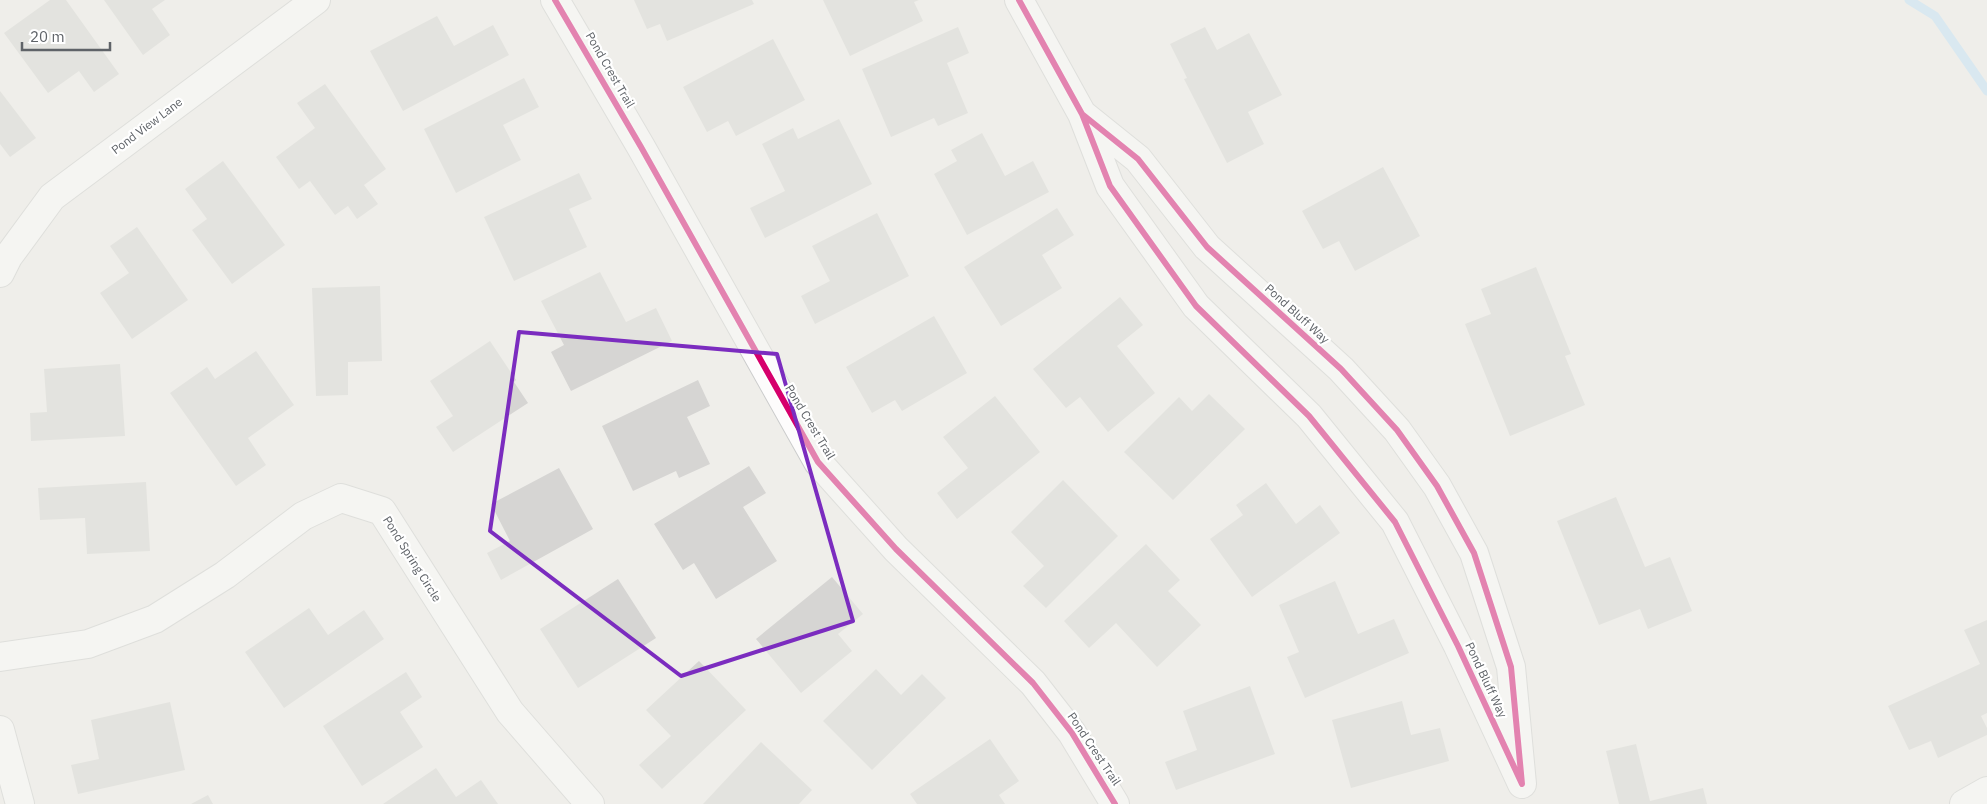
<svg xmlns="http://www.w3.org/2000/svg" width="1987" height="804" font-family="'IBM Plex Sans',sans-serif">
  <rect width="100%" height="100%" fill="#efeeea"/>
  <g fill="none" stroke-linecap="round" stroke-linejoin="round">
    <polyline stroke="#bfe0f9" stroke-width="9" points="1909,0 1935,16 1987,91"/>
  </g>
  <g fill="#d6d5d3">
    <polygon points="50,0 66,0 119,74 94,92 79,71 48,93 4,33"/>
    <polygon points="104,0 165,0 152,9 170,35 143,55"/>
    <polygon points="634,0 752,0 754,4 667,41 660,24 647,29"/>
    <polygon points="823,0 919,0 914,2 923,21 850,56"/>
    <polygon points="437,16 454,46 493,25 509,55 403,111 370,51"/>
    <polygon points="958,27 969,53 947,63 968,113 938,126 934,118 891,137 862,69"/>
    <polygon points="1205,27 1217,50 1249,33 1282,95 1248,112 1264,144 1227,163 1184,79 1187,78 1170,44"/>
    <polygon points="773,39 805,100 736,136 728,121 707,132 683,87"/>
    <polygon points="524,78 539,107 503,125 521,160 456,193 424,129"/>
    <polygon points="325,84 386,169 364,185 378,204 357,219 348,206 335,215 310,181 299,189 276,157 315,128 297,103"/>
    <polygon points="0,91 36,138 10,157 0,144"/>
    <polygon points="839,119 872,184 765,238 750,208 785,191 762,144 793,128 798,139"/>
    <polygon points="982,133 1005,176 1033,161 1049,192 967,235 934,174 957,161 951,150"/>
    <polygon points="223,161 285,245 232,284 192,230 207,219 185,189"/>
    <polygon points="1383,167 1420,236 1355,271 1339,241 1323,249 1302,211"/>
    <polygon points="579,173 592,199 569,209 587,247 514,281 484,217"/>
    <polygon points="1057,208 1074,235 1042,255 1062,288 1001,326 964,267"/>
    <polygon points="877,213 909,276 815,324 801,296 830,281 812,246"/>
    <polygon points="137,227 188,300 132,339 100,293 129,273 110,246"/>
    <polygon points="1536,267 1571,354 1565,356 1585,405 1510,436 1465,324 1491,314 1481,289"/>
    <polygon points="600,272 626,322 656,308 672,341 571,391 551,352 564,345 541,301"/>
    <polygon points="380,286 382,361 348,362 348,395 316,396 312,288"/>
    <polygon points="1120,297 1143,325 1117,346 1155,393 1108,432 1080,397 1066,408 1033,369"/>
    <polygon points="934,316 967,373 902,411 895,400 872,413 846,367"/>
    <polygon points="490,341 516,380 514,382 528,403 453,452 436,427 453,416 430,381"/>
    <polygon points="256,351 294,405 248,438 266,465 236,486 170,393 207,367 215,379"/>
    <polygon points="120,364 125,436 31,441 30,413 47,412 44,369"/>
    <polygon points="698,380 710,406 687,417 710,464 679,478 676,471 633,491 602,426"/>
    <polygon points="1209,394 1245,429 1173,500 1124,452 1179,397 1192,411"/>
    <polygon points="995,396 1040,452 957,519 937,493 968,468 943,437"/>
    <polygon points="749,466 766,493 743,507 777,561 716,599 694,563 683,570 654,524"/>
    <polygon points="559,468 593,529 501,580 487,553 510,541 491,504"/>
    <polygon points="1063,480 1118,536 1046,608 1023,586 1044,566 1011,532"/>
    <polygon points="146,482 150,551 87,554 85,518 40,520 38,488"/>
    <polygon points="1266,483 1296,524 1320,505 1340,533 1252,597 1210,539 1243,515 1236,505"/>
    <polygon points="1616,497 1645,567 1670,557 1692,611 1648,629 1640,609 1599,625 1557,521"/>
    <polygon points="1146,544 1180,580 1168,591 1201,625 1157,667 1116,623 1089,648 1064,621"/>
    <polygon points="832,577 863,614 838,634 852,651 801,693 756,639"/>
    <polygon points="618,579 656,638 578,688 540,629"/>
    <polygon points="1335,581 1358,634 1394,619 1409,653 1305,698 1287,657 1299,652 1279,605"/>
    <polygon points="309,608 328,635 364,610 384,639 284,708 245,652"/>
    <polygon points="1987,620 1987,713 1981,716 1987,728 1987,735 1938,758 1931,741 1909,750 1888,706 1980,664 1964,630"/>
    <polygon points="699,661 746,710 662,789 639,765 671,736 646,710"/>
    <polygon points="876,669 901,695 922,674 946,698 872,770 823,721"/>
    <polygon points="406,672 422,697 400,712 423,747 362,786 323,726"/>
    <polygon points="1250,686 1275,754 1176,790 1165,762 1197,750 1183,711"/>
    <polygon points="1402,701 1411,735 1440,728 1449,761 1351,788 1332,720"/>
    <polygon points="170,702 185,770 78,794 71,765 99,759 91,720"/>
    <polygon points="990,739 1019,781 999,795 1005,804 917,804 910,794"/>
    <polygon points="761,742 812,790 799,804 703,804"/>
    <polygon points="1636,744 1650,801 1703,788 1707,804 1619,804 1606,751"/>
    <polygon points="436,768 456,797 481,780 498,804 383,804"/>
    <polygon points="208,795 213,804 191,804"/>
  </g>
  <g fill="none" stroke-linecap="round" stroke-linejoin="round">
    <g stroke="#cbcccc" stroke-width="30">
      <g id="street">
        <polyline points="555,0 641,147 818,462 896,549 1033,683 1072,733 1115,804"/>
        <polyline points="1019,0 1082,114 1110,186 1196,306 1309,416 1395,522 1458,646 1522,784 1511,667 1474,553 1437,486 1397,430 1341,369 1207,247 1138,159 1082,114"/>
        <polyline points="0,273 8,257 52,197 316,0"/>
        <polyline points="0,657 88,644 155,619 225,575 303,516 341,498 382,511 510,712 590,804"/>
        <polyline points="0,730 20,804"/>
        <polyline points="1964,804 1987,791"/>
      </g>
    </g>
    <use href="#street" stroke="#fdfcfc" stroke-width="28"/>
    <g stroke="#fff" stroke-width="9">
      <g id="cycleway">
        <polyline points="555,0 641,147 818,462 896,549 1033,683 1072,733 1115,804"/>
        <polyline points="1019,0 1082,114 1110,186 1196,306 1309,416 1395,522 1458,646 1522,784 1511,667 1474,553 1437,486 1397,430 1341,369 1207,247 1138,159 1082,114"/>
      </g>
    </g>
    <use href="#cycleway" stroke="#d6006c" stroke-width="6"/>
  </g>
  <path d="M0 0H1987V804H0ZM519 332 777 354 853 621 681 676 490 531Z" fill="#efeeea" fill-opacity=".55" fill-rule="evenodd"/>
  <path fill="none" stroke="#7b2cbf" stroke-width="4" stroke-linejoin="round" d="M519 332 777 354 853 621 681 676 490 531Z"/>
  <g text-anchor="middle" stroke-width="4.5" stroke-linejoin="round" paint-order="stroke">
    <g font-size="12" fill="#5f6368" stroke="#fff">
      <text transform="translate(610 70) rotate(60)" y="4">Pond Crest Trail</text>
      <text transform="translate(147 126) rotate(-37)" y="4">Pond View Lane</text>
      <text transform="translate(1297 314) rotate(42)" y="4">Pond Bluff Way</text>
      <text transform="translate(810 422) rotate(59)" y="4">Pond Crest Trail</text>
      <text transform="translate(412 559) rotate(58)" y="4">Pond Spring Circle</text>
      <text transform="translate(1486 680) rotate(65)" y="4">Pond Bluff Way</text>
      <text transform="translate(1094 749) rotate(56)" y="4">Pond Crest Trail</text>
    </g>
  </g>
  <path d="M22 42v8h88v-8" fill="none" stroke="#5f6368" stroke-width="2.5"/>
  <text x="30" y="42" font-size="15" fill="#5f6368" stroke="#ffffff" stroke-width="4" paint-order="stroke">20 m</text>
</svg>
